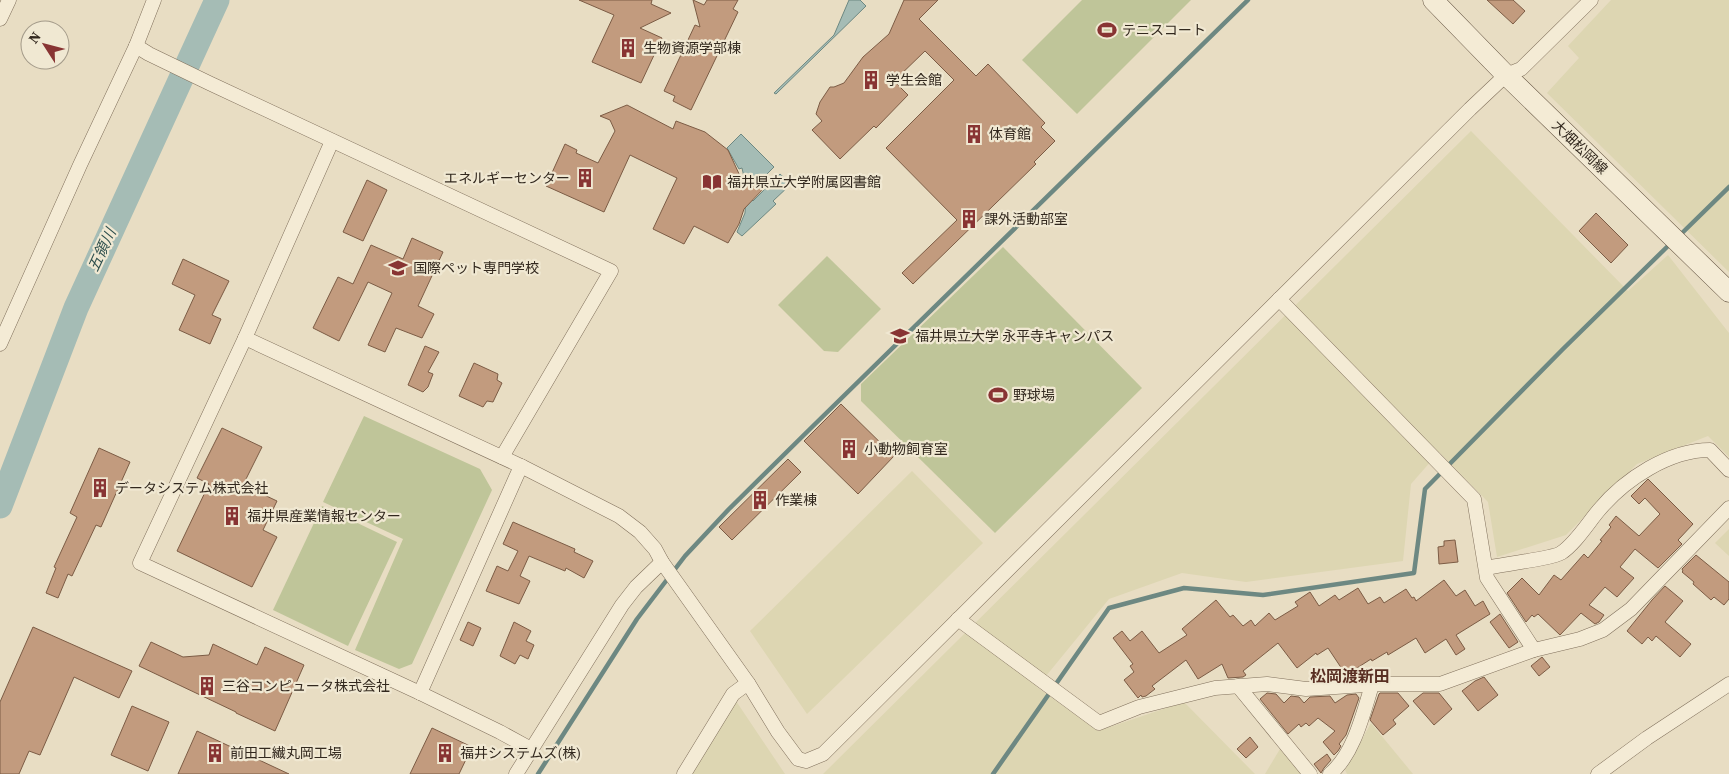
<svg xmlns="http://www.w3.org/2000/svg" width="1729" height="774" font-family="'Source Serif 4','Noto Sans JP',serif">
  <rect width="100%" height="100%" fill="#e8ddc3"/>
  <g fill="#ddd6b2">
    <polygon points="1611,0 1729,0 1729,272 1547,93 1579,58 1568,46"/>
    <polygon points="1471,131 1628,291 1668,255 1729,333 1729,457 1708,436 1637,464 1566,535 1497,557 1488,502 1439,452 1411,484 1403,561 1246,582 1182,573 1109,599 1037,687 1098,731 1184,702 1255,774 823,774"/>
    <polygon points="912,471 983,543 807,714 750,631"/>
    <polygon points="1729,529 1729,556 1715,543"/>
    <polygon points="736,701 785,774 690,774"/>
    <polygon points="1371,723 1413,774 1347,774 1345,770"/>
    <polygon points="1280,749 1301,774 1265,774"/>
  </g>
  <g fill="#bfc599">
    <polygon points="1082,0 1191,0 1077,114 1022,60"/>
    <polygon points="1003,247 1142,388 995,533 861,401 861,384"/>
    <polygon points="827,256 881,309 838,352 824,351 778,305"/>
    <polygon points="364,416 480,469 492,490 412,664 399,669 355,650 403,539 323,502"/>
    <polygon points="322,506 397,542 348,646 273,610"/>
  </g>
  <g fill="#a5bcb5" stroke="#6d8882">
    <polygon points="849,0 860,0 866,6 776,94 774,93 834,35"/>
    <polygon points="741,134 774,167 758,183 744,177 742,168 739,169 727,148"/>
    <polygon points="780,174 791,184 773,201 776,204 742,236 737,232 745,213 746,194 753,201"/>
  </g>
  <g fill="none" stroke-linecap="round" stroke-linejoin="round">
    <g stroke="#6d8882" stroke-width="4.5">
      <polyline points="1678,237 1729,187"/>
      <polyline points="538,774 637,619 685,556 729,509 812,427 1248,0"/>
      <polyline points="993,774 1109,608 1184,588 1263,595 1414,573 1425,489 1563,349 1670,244"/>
    </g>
    <polyline stroke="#a5bcb5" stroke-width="25" points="0,506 76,308 217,0"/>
  </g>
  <g fill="#c29b7e" stroke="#7c5c45">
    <polygon points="579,0 652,0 651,4 671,13 640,28 662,38 641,83 592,62 614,15"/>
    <polygon points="693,0 704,5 707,0 738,0 733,9 738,12 691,110 673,101 675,96 664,91 695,25 700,27"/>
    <polygon points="904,0 938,0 919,19 976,76 988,64 1045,123 1041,127 1055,141 1034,162 1036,164 913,284 902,273 957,220 886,148 954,80 925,51 894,81 908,95 876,128 874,126 840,159 812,130 822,121 816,114 820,102 830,87 834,87 844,83 863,57 889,34"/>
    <polygon points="1487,0 1513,0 1525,11 1513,24"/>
    <polygon points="627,105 673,129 676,121 705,132 728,150 740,176 765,187 744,209 739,224 728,243 694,226 684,244 653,229 677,178 630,155 604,212 546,186 565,144 577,150 576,153 598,163 615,131 610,120 600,116"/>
    <polygon points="367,180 387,190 363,241 343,232"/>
    <polygon points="1596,213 1628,245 1611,263 1579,231"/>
    <polygon points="412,238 443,252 418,306 434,314 422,338 396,328 385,352 368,345 392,293 368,282 339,341 313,328 338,277 353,284 371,245 403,259"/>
    <polygon points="183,259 229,281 212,315 221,319 210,344 179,330 195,295 172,284"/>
    <polygon points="425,346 439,352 428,372 433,374 428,387 423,392 408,385"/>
    <polygon points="474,363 498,374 497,380 502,383 493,402 487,401 483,407 459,396"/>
    <polygon points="841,404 894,456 858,494 804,441"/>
    <polygon points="222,428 262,447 243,485 277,501 263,530 277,537 252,587 177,551 209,484 197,478"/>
    <polygon points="99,448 130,462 101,527 96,525 72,576 68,574 58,598 46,593 56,568 54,567 77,517 70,513"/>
    <polygon points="788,459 801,472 732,540 719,527"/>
    <polygon points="1648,479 1693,524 1679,539 1678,540 1682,544 1658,568 1635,549 1620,567 1634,578 1617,597 1605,587 1589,605 1604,615 1599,622 1595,624 1581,613 1560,635 1538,614 1534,617 1532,615 1526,622 1507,593 1522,578 1539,595 1554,575 1561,580 1584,554 1588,558 1602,541 1600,540 1611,527 1609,525 1616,516 1639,536 1660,514 1645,498 1639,504 1631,496"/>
    <polygon points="513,522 575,549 574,552 593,561 584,578 566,568 565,571 529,556 520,576 530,581 519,604 486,591 497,566 508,571 518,551 503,544"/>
    <polygon points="1455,540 1458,562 1439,564 1438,547 1444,546 1444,541"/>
    <polygon points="1696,555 1729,582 1729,599 1724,605 1714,597 1711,600 1693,584 1694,582 1682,572 1683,571 1682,569"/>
    <polygon points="1444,580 1456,596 1465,590 1475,606 1483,601 1490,614 1456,635 1465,649 1456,655 1446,639 1425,653 1416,638 1388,655 1387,652 1372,661 1371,659 1346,675 1328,648 1317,655 1316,653 1297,668 1278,643 1243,671 1246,675 1243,677 1228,678 1222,664 1198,679 1186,660 1152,686 1155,689 1146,696 1142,697 1141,695 1138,698 1124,680 1134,672 1130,666 1133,664 1113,638 1122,631 1130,641 1142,631 1159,653 1187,635 1182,629 1216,600 1230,617 1233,615 1243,626 1251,620 1255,626 1269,613 1275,620 1298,606 1295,602 1310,592 1319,606 1335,595 1339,600 1358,588 1368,604 1380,597 1384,603 1406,589 1412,598 1414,597 1416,601"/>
    <polygon points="1665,586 1683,601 1665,622 1691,644 1680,657 1656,636 1652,641 1648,637 1642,644 1627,631 1652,600"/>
    <polygon points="1500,614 1518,642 1509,648 1490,622"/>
    <polygon points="468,622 481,628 473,646 460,640"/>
    <polygon points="514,622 531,631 526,641 534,645 528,659 520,655 515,664 500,656"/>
    <polygon points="33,627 132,671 119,698 74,677 40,755 29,751 19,774 0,774 0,702"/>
    <polygon points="151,642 183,657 209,655 213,644 257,665 265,647 304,665 275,731 236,713 236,712 139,666"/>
    <polygon points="1542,657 1550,667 1539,676 1531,666"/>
    <polygon points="1484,677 1498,695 1478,711 1462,691 1475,681"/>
    <polygon points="1267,693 1276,694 1284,703 1291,696 1299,697 1304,703 1310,697 1330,696 1335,703 1347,695 1356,694 1359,698 1346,735 1339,744 1341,746 1338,751 1334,755 1323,742 1335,731 1318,718 1309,726 1306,723 1301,727 1299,724 1288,734 1260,699"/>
    <polygon points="1380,693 1398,693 1409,706 1393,720 1396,724 1383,735 1370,720 1379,694"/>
    <polygon points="1423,693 1439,693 1452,709 1434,725 1413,701"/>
    <polygon points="132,706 169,722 148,771 111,755"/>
    <polygon points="432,728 472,747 459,774 410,774"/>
    <polygon points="197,731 289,774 178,774"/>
    <polygon points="1250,737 1258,747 1246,758 1237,749"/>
    <polygon points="1327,754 1331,760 1324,768 1321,773 1314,764"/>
  </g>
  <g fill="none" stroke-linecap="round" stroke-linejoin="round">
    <g stroke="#80705c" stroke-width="15">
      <g id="street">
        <polyline points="0,19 9,0"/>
        <polyline points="136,46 149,54 209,83 611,271 502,457"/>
        <polyline points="332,141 245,338 140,563 420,693 500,732 531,749"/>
        <polyline points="1279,299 1474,499 1487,578 1534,650"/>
        <polyline points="245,338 521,466 619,516 640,532 655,549 662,562 748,683 733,694 684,774"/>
        <polyline points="0,344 80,165 136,46 154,0"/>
        <path d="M1486 568C1499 565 1554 558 1561 553 1575 544 1588 523 1599 510 1625 479 1669 450 1710 450L1729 470"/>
        <polyline points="958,619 1099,723 1139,707 1215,688 1267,684 1306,689 1380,684 1440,684 1534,650 1580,639 1603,630 1631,609 1729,508"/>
        <polyline points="748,683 778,732 798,759 806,761 823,754 1470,109 1506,75 1521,69 1591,0"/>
        <polyline points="1238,686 1310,774"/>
        <polyline points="420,693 521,466"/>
        <polyline points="516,774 622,605 636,587 662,562"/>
        <path d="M1330 774C1354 754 1363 714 1372 685"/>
        <polyline points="1598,774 1647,738 1729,684"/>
      </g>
    </g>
    <g stroke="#62513f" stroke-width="21">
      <polyline id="secondary" points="1433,0 1506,75 1729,292"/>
    </g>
    <use href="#street" stroke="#f4ebd5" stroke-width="14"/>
    <use href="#secondary" stroke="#f4ebd5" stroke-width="20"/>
  </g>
  <defs>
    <g id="stadium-bare" transform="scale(1.5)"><path d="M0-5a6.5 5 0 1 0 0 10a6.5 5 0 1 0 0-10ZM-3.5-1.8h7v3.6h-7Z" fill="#883433" stroke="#f0e8d2" stroke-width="2.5" paint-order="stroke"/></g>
    <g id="building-bare" transform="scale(1.5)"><path d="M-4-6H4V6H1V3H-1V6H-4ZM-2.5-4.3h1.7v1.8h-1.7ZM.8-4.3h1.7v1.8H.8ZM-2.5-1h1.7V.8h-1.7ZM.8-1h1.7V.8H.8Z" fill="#883433" stroke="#f0e8d2" stroke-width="2.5" paint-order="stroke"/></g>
    <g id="library-bare" transform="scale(1.5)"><path d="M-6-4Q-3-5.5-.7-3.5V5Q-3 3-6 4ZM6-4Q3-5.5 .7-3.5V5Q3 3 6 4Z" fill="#883433" stroke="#f0e8d2" stroke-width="2.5" paint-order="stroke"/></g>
    <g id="university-bare" transform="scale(1.5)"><path d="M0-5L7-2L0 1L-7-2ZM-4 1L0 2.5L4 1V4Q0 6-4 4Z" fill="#883433" stroke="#f0e8d2" stroke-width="2.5" paint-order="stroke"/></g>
  </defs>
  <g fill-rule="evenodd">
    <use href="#stadium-bare" x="1107" y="30"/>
    <use href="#building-bare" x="628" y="48"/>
    <use href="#building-bare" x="871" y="80"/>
    <use href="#building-bare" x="974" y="134"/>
    <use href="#building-bare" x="585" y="178"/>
    <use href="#library-bare" x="712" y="182"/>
    <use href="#building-bare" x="969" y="219"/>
    <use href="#university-bare" x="398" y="268"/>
    <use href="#university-bare" x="900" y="336"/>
    <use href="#stadium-bare" x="998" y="395"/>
    <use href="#building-bare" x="849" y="449"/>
    <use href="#building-bare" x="100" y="488"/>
    <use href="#building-bare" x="760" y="500"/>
    <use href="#building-bare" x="232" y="516"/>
    <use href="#building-bare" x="207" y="686"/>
    <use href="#building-bare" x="215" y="753"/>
    <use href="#building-bare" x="445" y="753"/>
  </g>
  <g text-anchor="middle" stroke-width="4.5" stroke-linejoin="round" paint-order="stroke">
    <g font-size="14" fill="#32281e" stroke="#f0e8d2" text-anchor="start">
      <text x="1122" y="35">テニスコート</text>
      <text x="643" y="53">生物資源学部棟</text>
      <text x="886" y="85">学生会館</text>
      <text x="989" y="139">体育館</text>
      <text x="570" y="183" text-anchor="end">エネルギーセンター</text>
      <text x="727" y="187">福井県立大学附属図書館</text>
      <text x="984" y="224">課外活動部室</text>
      <text x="413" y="273">国際ペット専門学校</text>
      <text x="915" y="341">福井県立大学 永平寺キャンパス</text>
      <text x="1013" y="400">野球場</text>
      <text x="864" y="454">小動物飼育室</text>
      <text x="115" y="493">データシステム株式会社</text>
      <text x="775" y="505">作業棟</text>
      <text x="247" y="521">福井県産業情報センター</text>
      <text x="222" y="691">三谷コンピュータ株式会社</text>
      <text x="230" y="758">前田工繊丸岡工場</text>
      <text x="460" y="758">福井システムズ(株)</text>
    </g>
    <g font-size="14" fill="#32281e" stroke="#f0e8d2">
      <text transform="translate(1580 147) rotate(44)" y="5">大畑松岡線</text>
    </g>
    <g font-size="15" font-style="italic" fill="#2f504e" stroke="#f0e8d2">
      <text transform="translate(102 250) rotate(-65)" y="5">五領川</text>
    </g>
    <g font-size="16" font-weight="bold" fill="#592f23" stroke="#f0e8d2">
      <text x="1350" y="682">松岡渡新田</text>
    </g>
  </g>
  <g transform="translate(45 45) rotate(306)"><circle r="24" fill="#f0e8d2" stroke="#a49b8a"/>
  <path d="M0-4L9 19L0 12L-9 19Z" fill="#883433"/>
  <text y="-8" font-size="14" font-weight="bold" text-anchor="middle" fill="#32281e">N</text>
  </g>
</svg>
